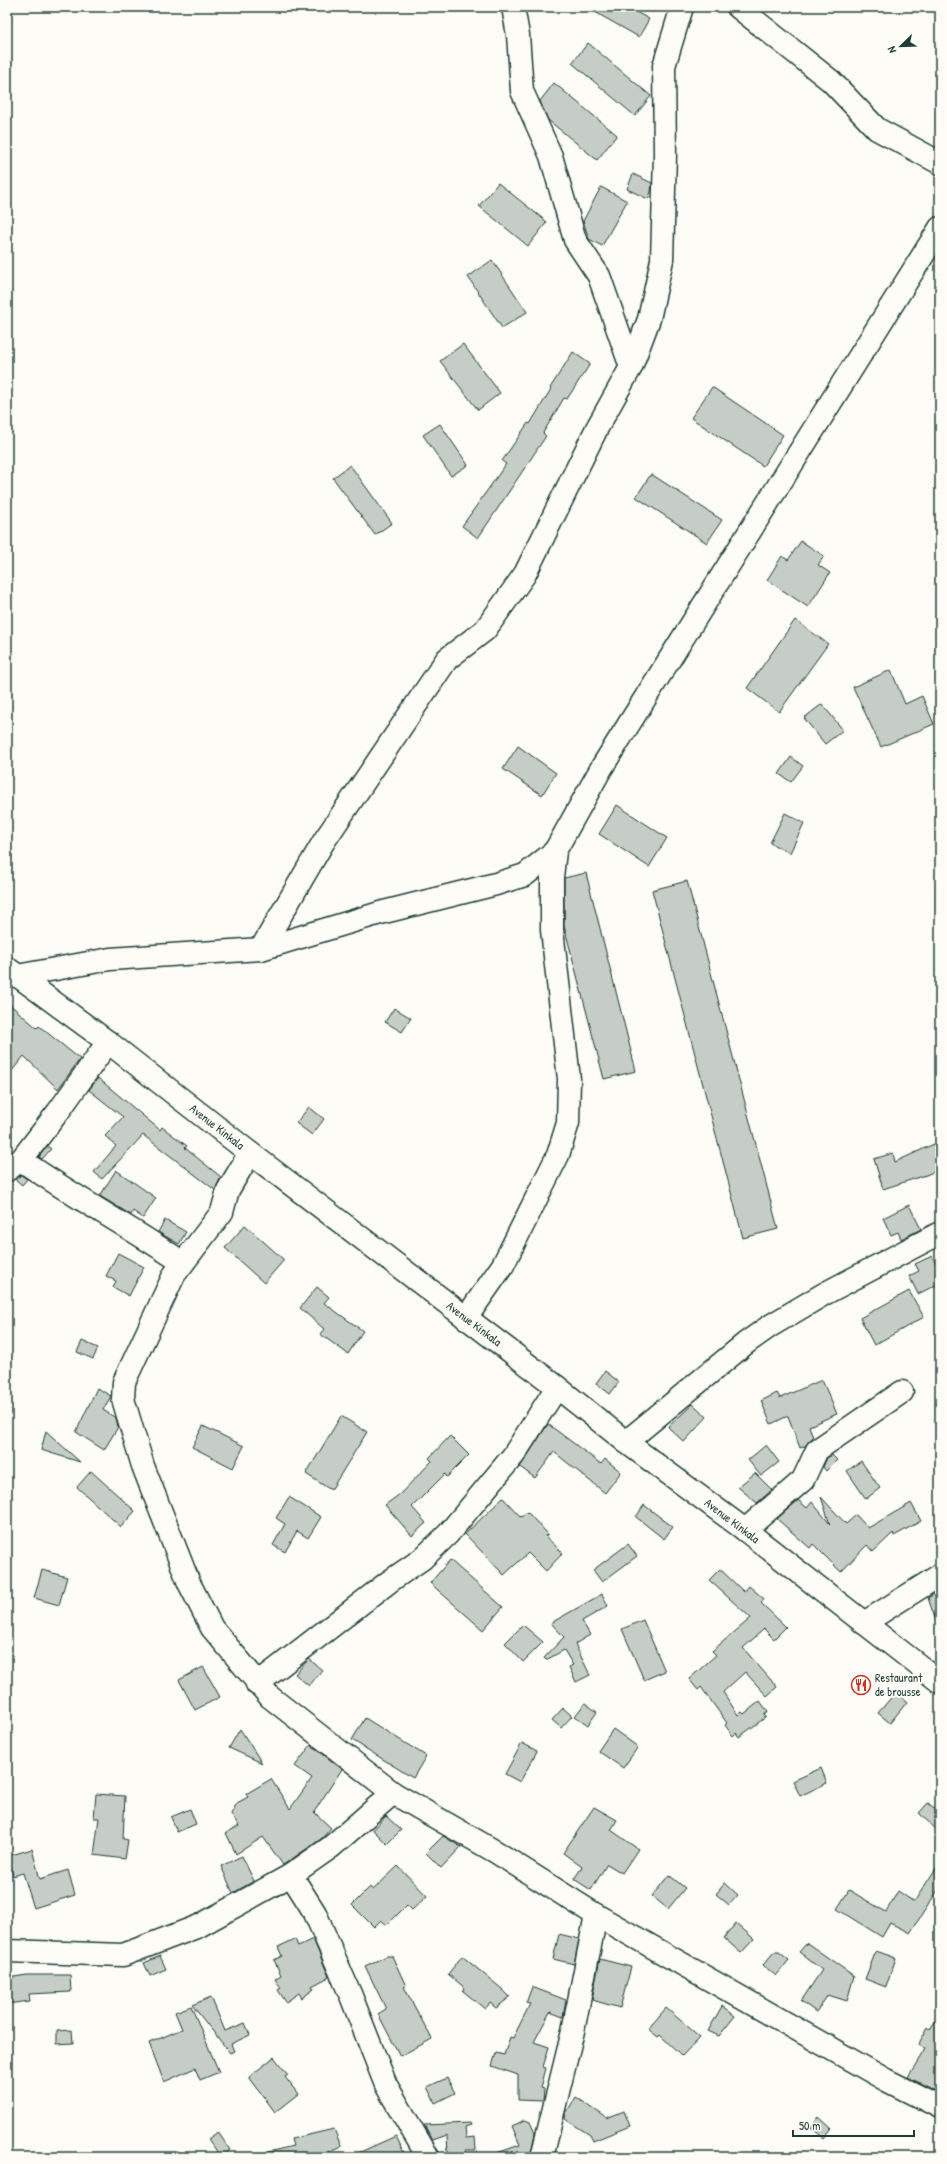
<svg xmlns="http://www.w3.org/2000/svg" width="947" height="2164" font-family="'Patrick Hand',sans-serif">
  <rect width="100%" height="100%" fill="#fdfcf7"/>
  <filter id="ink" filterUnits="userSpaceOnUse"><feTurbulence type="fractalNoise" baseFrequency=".025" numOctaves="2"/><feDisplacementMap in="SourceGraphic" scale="8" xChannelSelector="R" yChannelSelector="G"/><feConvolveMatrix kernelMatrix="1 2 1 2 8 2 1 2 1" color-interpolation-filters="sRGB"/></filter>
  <g filter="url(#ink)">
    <g fill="#c6cdc7" stroke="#1f3d34">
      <polygon points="586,7 627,7 649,19 639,37"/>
      <polygon points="588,43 651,96 635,116 572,63"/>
      <polygon points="554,83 617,135 597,160 548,120 540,101"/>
      <polygon points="633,174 652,183 651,192 648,199 627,189"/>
      <polygon points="498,183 547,222 528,246 479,206"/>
      <polygon points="601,187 627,201 602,246 589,239 583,221"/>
      <polygon points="492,260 527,312 502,328 468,277"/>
      <polygon points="463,344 500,393 478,410 440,361"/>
      <polygon points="573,352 590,364 567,399 564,398 543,433 546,436 478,538 462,526 506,464 502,461 528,423 530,424 551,389 550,388"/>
      <polygon points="712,387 783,435 763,466 691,418"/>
      <polygon points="440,424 468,465 451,476 423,435"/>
      <polygon points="350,465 392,523 375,535 333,478"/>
      <polygon points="651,474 722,520 707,543 636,497"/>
      <polygon points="801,541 824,556 818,565 830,573 808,607 767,580 782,556 788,560"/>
      <polygon points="795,620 828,644 779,712 747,688"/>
      <polygon points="891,670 905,704 922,696 934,724 881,747 853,687"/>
      <polygon points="822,704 843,730 825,744 804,718"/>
      <polygon points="518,746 556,773 542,795 503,769"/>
      <polygon points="791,757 803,766 791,782 779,774"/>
      <polygon points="617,805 667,838 649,867 599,834"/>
      <polygon points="785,813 804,823 790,853 770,843"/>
      <polygon points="586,873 636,1071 604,1079 564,926 564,878"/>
      <polygon points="687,881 778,1229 743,1238 652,890"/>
      <polygon points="7,1002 37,1028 39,1026 80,1059 58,1089 24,1056 7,1077"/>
      <polygon points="394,1008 411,1018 402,1032 385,1022"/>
      <polygon points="98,1078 160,1130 162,1127 187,1146 185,1148 221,1177 215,1190 143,1135 102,1179 94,1172 116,1146 105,1136 123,1117 89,1090"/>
      <polygon points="309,1107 324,1119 312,1135 296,1123"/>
      <polygon points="934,1144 940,1157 940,1169 926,1175 883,1189 874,1159 893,1153 895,1162"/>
      <polygon points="47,1146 51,1149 42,1159 39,1157"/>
      <polygon points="116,1170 156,1198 143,1218 133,1211 131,1215 100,1196"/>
      <polygon points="21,1175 27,1179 22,1185 15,1179"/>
      <polygon points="909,1205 921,1229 901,1239 898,1232 891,1235 883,1218"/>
      <polygon points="165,1220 186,1232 179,1244 158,1232"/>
      <polygon points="245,1225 284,1260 264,1283 225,1248"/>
      <polygon points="118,1253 144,1267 129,1296 113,1287 116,1281 106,1276"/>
      <polygon points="932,1256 940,1272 940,1283 918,1294 909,1276 919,1271 915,1264"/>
      <polygon points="317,1287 329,1297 324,1303 363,1331 348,1354 320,1334 324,1329 300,1308"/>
      <polygon points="909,1291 924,1317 874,1345 860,1318"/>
      <polygon points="82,1341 98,1348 93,1359 77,1352"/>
      <polygon points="605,1371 619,1382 610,1394 596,1383"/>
      <polygon points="822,1380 837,1414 809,1426 813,1437 805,1446 800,1448 788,1416 771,1424 761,1401 777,1393 780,1398"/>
      <polygon points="97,1388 111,1396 103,1410 116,1418 118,1427 104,1450 76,1432"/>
      <polygon points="693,1404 707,1417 684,1442 668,1427"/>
      <polygon points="341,1416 367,1432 331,1490 306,1474"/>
      <polygon points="548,1424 601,1464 605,1459 621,1472 605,1493 554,1452 535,1478 520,1467"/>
      <polygon points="203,1426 244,1446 233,1468 192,1447"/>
      <polygon points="46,1431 80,1462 41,1450"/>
      <polygon points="450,1436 469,1455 447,1477 445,1474 412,1507 426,1523 412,1536 385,1505 400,1494 432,1461 429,1458"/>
      <polygon points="766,1445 779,1462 761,1476 748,1460"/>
      <polygon points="832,1455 837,1460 826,1471 823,1467 827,1458"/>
      <polygon points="861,1461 880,1488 866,1499 847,1471"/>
      <polygon points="91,1471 135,1511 121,1527 77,1487"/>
      <polygon points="755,1473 772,1490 757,1503 738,1487"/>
      <polygon points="289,1497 321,1517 308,1538 297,1531 285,1552 273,1545 285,1524 276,1518"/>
      <polygon points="821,1497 846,1524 856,1515 868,1528 911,1503 921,1521 894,1536 893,1533 873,1552 867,1545 841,1572 813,1544 810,1548 777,1519 798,1500 807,1508 812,1502 830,1524"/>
      <polygon points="503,1498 521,1517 527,1512 548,1534 545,1536 563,1553 546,1571 528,1553 504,1575 465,1534"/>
      <polygon points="644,1505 673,1527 664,1539 636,1517"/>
      <polygon points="628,1544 637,1556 602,1582 593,1570"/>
      <polygon points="450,1560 503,1607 483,1630 430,1583"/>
      <polygon points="720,1569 744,1592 749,1586 764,1599 761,1603 786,1627 774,1639 764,1629 743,1648 777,1687 767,1696 745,1672 723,1692 738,1715 742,1712 744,1714 760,1701 768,1712 764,1715 766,1717 739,1737 736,1733 733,1736 725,1725 727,1723 701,1687 698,1690 689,1679 716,1655 712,1651 751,1618 709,1580"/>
      <polygon points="42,1570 67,1577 59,1605 34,1598"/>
      <polygon points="940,1590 940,1627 938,1627 928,1598"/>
      <polygon points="602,1594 608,1606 582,1621 590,1635 575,1644 590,1675 576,1682 569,1667 573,1665 564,1650 546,1660 544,1658 564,1637 551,1623"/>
      <polygon points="643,1620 665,1671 644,1680 622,1629"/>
      <polygon points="523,1625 543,1642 523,1662 505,1643"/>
      <polygon points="309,1659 322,1670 309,1686 295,1674"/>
      <polygon points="203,1667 220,1697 195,1710 179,1680"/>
      <polygon points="896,1692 907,1702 890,1723 878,1713"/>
      <polygon points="585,1703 597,1712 588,1725 575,1716"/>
      <polygon points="563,1708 572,1716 561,1728 552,1720"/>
      <polygon points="365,1718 426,1756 413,1778 352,1740"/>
      <polygon points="240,1729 262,1763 229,1748"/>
      <polygon points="613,1729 638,1747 623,1768 598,1751"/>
      <polygon points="522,1743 537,1751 520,1782 505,1774"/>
      <polygon points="311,1745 342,1769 314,1812 331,1828 321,1839 283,1865 263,1837 236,1854 226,1833 239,1826 231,1814 237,1803 248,1797 246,1794 271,1779 290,1809 312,1778 295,1766"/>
      <polygon points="821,1768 827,1783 800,1796 793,1781"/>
      <polygon points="96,1794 125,1796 123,1839 128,1840 125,1859 94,1855 99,1818 94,1818"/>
      <polygon points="928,1803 940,1813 940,1833 919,1813"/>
      <polygon points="594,1807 617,1820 611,1830 638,1849 622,1873 607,1864 591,1890 574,1879 582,1867 563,1853"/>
      <polygon points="190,1809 196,1824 177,1832 171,1817"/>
      <polygon points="386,1816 401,1830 387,1844 373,1830"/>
      <polygon points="443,1836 461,1847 441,1868 426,1853"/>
      <polygon points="32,1849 40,1879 68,1870 75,1895 34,1908 23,1873 13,1876 8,1856"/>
      <polygon points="242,1856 254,1881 233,1893 221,1866"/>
      <polygon points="940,1862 940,1887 910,1933 890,1923 882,1937 837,1909 849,1890 886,1912 898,1891 914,1902"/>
      <polygon points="398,1866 427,1896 412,1910 407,1905 387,1925 381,1920 374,1927 352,1905 370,1887 373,1890"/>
      <polygon points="669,1875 685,1888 668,1909 652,1896"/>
      <polygon points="725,1883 738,1895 729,1905 716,1894"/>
      <polygon points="736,1923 754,1939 741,1953 724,1938"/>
      <polygon points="559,1934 579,1939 574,1964 553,1959"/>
      <polygon points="295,1939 298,1946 313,1939 329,1977 312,1986 314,1989 302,1998 299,1993 286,2002 278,1990 281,1988 275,1979 281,1975 274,1960 282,1956 278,1947"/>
      <polygon points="807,1943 854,1976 847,2001 828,1995 816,2012 801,2001 822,1970 799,1952"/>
      <polygon points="876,1951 896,1958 886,1987 865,1979"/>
      <polygon points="774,1952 779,1952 789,1960 776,1976 763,1965"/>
      <polygon points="160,1956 166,1969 150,1976 144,1963"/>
      <polygon points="387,1956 392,1956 406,1986 404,1987 432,2039 400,2056 378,2014 386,2009 365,1966"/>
      <polygon points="462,1956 502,1989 510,1997 496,2008 490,2003 485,2009 463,1991 465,1988 448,1974"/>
      <polygon points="600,1959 631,1967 620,2008 592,2000"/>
      <polygon points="27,1975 70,1975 71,1992 29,1994 30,2001 7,2004 7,1978"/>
      <polygon points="532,1987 566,2000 563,2017 550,2012 534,2042 549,2047 543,2067 546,2068 541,2088 544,2089 543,2101 518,2100 518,2075 492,2066 496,2053 504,2055 510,2037 513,2038 530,2004 526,2003"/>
      <polygon points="211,1997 225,2031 245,2023 250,2035 231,2044 234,2051 230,2053 192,2005"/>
      <polygon points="191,2006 219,2072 200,2080 195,2068 164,2082 149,2043 182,2029 175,2012"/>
      <polygon points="722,2006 735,2016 719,2036 708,2031"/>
      <polygon points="666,2008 700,2037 682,2056 660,2035 658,2037 648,2029"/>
      <polygon points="940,2014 940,2093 908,2077 925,2049 918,2045 928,2027 930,2029"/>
      <polygon points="72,2030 73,2043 57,2044 57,2031"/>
      <polygon points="274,2057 288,2075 285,2077 298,2094 275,2112 249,2077"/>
      <polygon points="447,2078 455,2093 435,2103 427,2087"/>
      <polygon points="576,2097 607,2118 624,2111 630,2126 593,2141 590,2135 565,2119 566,2113"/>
      <polygon points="819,2117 831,2128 823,2138 811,2127"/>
      <polygon points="525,2120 530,2122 535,2133 530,2157 491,2157 491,2155 520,2145 512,2126"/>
      <polygon points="470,2123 471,2125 465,2127 466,2138 475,2137 476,2150 466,2150 466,2154 448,2155 447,2135 433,2140 424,2125"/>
      <polygon points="334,2129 341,2146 323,2154 311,2157 269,2157 268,2152 293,2146 291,2139"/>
      <polygon points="218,2132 230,2150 221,2157 208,2139"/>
      <polygon points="396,2136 406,2157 349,2157"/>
    </g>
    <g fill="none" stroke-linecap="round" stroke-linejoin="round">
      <g stroke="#1f3d34" stroke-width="25">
        <g id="minor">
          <polyline points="738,7 831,81 877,129 940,163"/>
          <polyline points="631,367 649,319 662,260 665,155 664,66 682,7"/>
          <polyline points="261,949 324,841 447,659 485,630 525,574 597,428 631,367 599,276 575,240 551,156 522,91 518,35 513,7"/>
          <polyline points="17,976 110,959 261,949 380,913 496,884 525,875 555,851"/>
          <polyline points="250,1153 228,1190 222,1212 174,1275 124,1382 123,1399 143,1466 189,1583 212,1628 270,1697 393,1793 496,1852 596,1915 886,2080 940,2107"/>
          <path d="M21 1160C74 1197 130 1227 183 1263"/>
          <polyline points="7,1170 21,1160 58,1112 108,1042"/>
          <polyline points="466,1318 503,1265 558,1155 568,1123 569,1079 552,930 552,877 555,851 602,767 940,228"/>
          <polyline points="626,1442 746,1343 770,1326 824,1294 940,1233"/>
          <polyline points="745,1530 803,1480 817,1450 902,1392"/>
          <polyline points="864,1623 940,1575"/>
          <polyline points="257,1684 390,1581 422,1559 448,1534 513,1456 557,1387"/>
          <polyline points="393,1793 331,1847 291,1875 315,1913 351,1996 386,2085 428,2157"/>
          <polyline points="7,1951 123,1955 199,1926 291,1875"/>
          <polyline points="542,2157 573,2031 596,1915"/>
        </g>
      </g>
      <g stroke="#1f3d34" stroke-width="25">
        <polyline id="major" points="7,968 108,1042 250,1153 557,1387 626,1442 745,1530 940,1682"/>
      </g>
      <use href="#minor" stroke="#fdfcf7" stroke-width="22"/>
      <use href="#major" stroke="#fdfcf7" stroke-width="22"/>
    </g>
  </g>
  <defs>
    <g id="restaurant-ring" transform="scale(1)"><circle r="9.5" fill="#fdfcf7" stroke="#c8321e" stroke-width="1.5"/><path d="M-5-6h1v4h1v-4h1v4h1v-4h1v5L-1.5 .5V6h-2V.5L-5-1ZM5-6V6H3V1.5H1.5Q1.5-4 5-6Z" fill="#c8321e"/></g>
  </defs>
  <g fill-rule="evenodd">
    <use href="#restaurant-ring" x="861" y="1685"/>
  </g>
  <g text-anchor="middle" stroke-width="4" stroke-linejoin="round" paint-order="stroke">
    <g font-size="12" fill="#1f3d34" stroke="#fdfcf7">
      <text transform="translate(217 1127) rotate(38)" y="4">Avenue Kinkala</text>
      <text transform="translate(474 1324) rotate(37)" y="4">Avenue Kinkala</text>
      <text transform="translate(732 1521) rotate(37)" y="4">Avenue Kinkala</text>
    </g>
    <g font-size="12" fill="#1f3d34" stroke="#fdfcf7" text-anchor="start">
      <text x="875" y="1682">Restaurant<tspan x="875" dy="14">de brousse</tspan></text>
    </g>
  </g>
  <rect width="947" height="2164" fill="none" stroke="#fdfcf7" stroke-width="24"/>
  <rect x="12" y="12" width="923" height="2140" fill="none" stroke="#1f3d34" stroke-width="1.5" filter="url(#ink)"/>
  <g transform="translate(901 46) rotate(247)" stroke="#fdfcf7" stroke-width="3" paint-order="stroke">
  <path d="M0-3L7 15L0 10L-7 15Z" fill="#1f3d34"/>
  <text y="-6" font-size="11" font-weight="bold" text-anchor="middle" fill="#1f3d34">N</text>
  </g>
  <path d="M793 2130v6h121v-6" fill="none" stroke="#1f3d34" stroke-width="2"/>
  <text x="799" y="2130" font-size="12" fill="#1f3d34" stroke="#fdfcf7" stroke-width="3" paint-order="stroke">50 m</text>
</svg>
